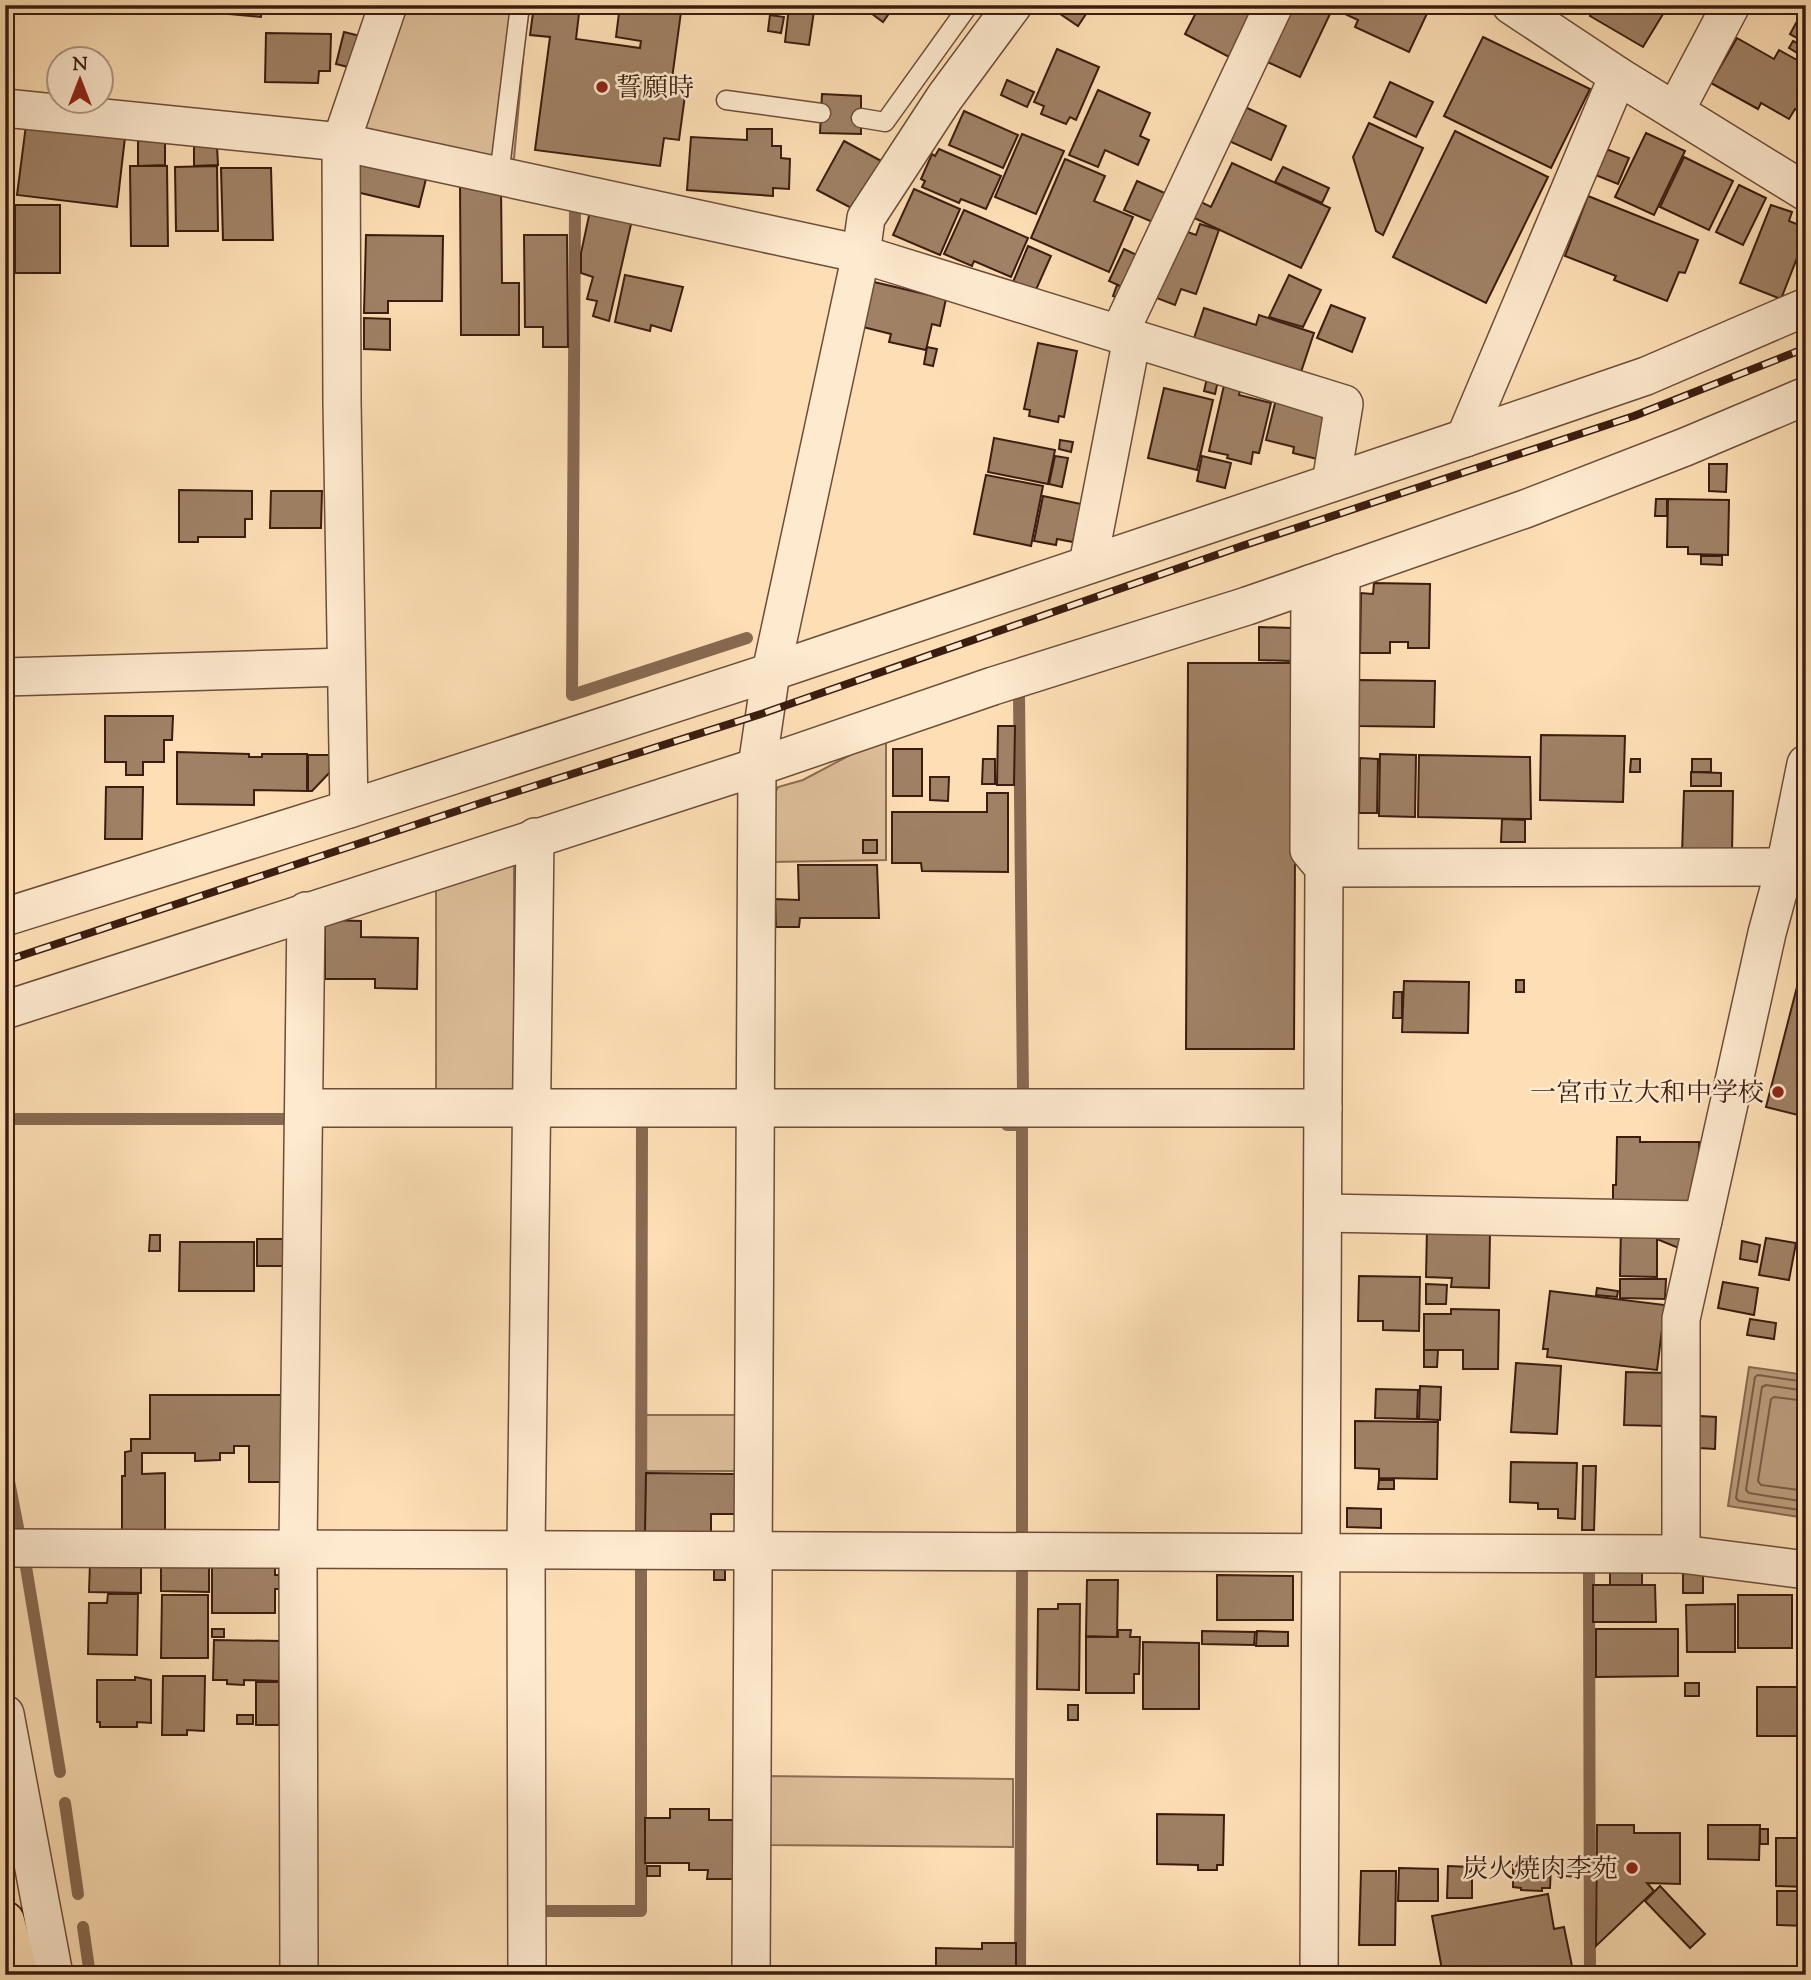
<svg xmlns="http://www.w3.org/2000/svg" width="1811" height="1980" font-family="'Sorts Mill Goudy','Noto Serif JP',serif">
  <rect width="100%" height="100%" fill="#fedfb5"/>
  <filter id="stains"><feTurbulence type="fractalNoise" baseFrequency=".00286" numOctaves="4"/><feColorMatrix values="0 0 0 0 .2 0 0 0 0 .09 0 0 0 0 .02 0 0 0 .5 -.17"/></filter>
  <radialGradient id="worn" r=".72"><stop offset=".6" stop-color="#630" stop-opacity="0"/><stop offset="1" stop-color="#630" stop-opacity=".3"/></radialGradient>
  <g fill="#ddbe99" stroke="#8c6d54" stroke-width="2">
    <polygon points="138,5 215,5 214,13"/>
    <polygon points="399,5 530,5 525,36 513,170 352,134"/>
    <polygon points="886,736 886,860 770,862 770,802 778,787 803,780"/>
    <polygon points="514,854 514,1095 436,1095 436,876"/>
    <rect x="644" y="1415" width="99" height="56"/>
    <polygon points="764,1776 1013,1779 1013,1847 764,1845"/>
  </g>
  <polygon fill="#bc9d7d" stroke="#886951" stroke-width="2" points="1749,1367 1806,1375 1806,1518 1728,1506"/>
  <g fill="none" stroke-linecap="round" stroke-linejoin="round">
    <g stroke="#7c5c46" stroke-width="2">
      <polyline points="1806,1382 1758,1375 1755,1377 1736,1498 1739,1501 1806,1511"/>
      <polyline points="1806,1391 1766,1385 1762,1387 1746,1490 1749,1493 1806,1502"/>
      <polyline points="1806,1401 1774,1397 1771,1399 1758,1481 1761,1485 1806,1491"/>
    </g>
    <g stroke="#886951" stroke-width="12">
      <polyline points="575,210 572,695 747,638"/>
      <polyline points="1019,693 1023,1094"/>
      <polyline points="7,1119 293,1119"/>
      <polyline points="1007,1125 1022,1125 1022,1539"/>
      <polyline points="6,1466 20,1538"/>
      <polyline points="7,1471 9,1022"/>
      <polyline points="641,1539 642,1125"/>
      <polyline points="26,1567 60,1772"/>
      <polyline points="1589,1574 1590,1975"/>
      <polyline points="65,1803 78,1894"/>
      <polyline points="540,1911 641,1911 641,1567"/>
      <polyline points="83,1927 90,1975"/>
      <polyline points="1020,1975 1022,1573"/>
    </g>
  </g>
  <g fill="#a08165" stroke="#3b1c0f" stroke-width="2">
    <polygon points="220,5 262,5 261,17 219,13"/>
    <polygon points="534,5 580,5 576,39 640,48 641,41 616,37 620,5 666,5 665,10 681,12 671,86 686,88 679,140 664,138 660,166 535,150 550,37 530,35"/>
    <polygon points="860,5 895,5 883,22"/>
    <polygon points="1047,5 1092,5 1078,26"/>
    <polygon points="1200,5 1258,5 1231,58 1185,34"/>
    <polygon points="1286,5 1311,5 1330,14 1300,77 1261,59"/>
    <polygon points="1326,5 1431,5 1409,52 1355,27 1358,20"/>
    <polygon points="1596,5 1659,5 1666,9 1643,47 1590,16"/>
    <polygon points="1806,5 1806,43 1790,34"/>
    <polygon points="789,7 814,11 809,45 785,42"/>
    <polygon points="770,15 784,17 781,33 768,31"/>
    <polygon points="344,32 360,36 352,68 336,64"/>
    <polygon points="266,33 331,34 330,71 319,71 318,83 265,82"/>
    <polygon points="1483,37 1590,89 1551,168 1444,116"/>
    <polygon points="1737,38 1774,59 1779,50 1806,65 1806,98 1799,111 1795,109 1789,119 1761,103 1758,109 1711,83"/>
    <polygon points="1793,41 1803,46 1799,54 1789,48"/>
    <polygon points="1057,49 1099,67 1076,120 1070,117 1066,124 1041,114 1044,106 1034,102"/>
    <polygon points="1007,80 1034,92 1027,107 1001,95"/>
    <polygon points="1390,82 1433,102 1416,137 1374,117"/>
    <polygon points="1098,90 1150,113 1140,136 1149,140 1138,165 1105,150 1098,167 1069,155"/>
    <polygon points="822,94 861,96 861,134 820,133"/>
    <polygon points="1245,107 1286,126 1271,160 1220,137"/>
    <polygon points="964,111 1018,135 1003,168 949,145"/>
    <polygon points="1369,123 1423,148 1383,235 1376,231 1353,157"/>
    <polygon points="26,125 125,137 117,207 17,195"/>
    <polygon points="747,129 772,129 772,146 781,146 781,158 790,159 789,189 773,188 773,196 687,190 691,137 747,140"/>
    <polygon points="1455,131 1548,177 1486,303 1393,257"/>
    <polygon points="1646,133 1685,151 1654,215 1615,197"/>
    <polygon points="1022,134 1064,151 1036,214 995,197"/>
    <polygon points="138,141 165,141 165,165 138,166"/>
    <polygon points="844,141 885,163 857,211 817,190"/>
    <polygon points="194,146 217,146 218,165 194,166"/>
    <polygon points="1604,148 1629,158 1618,184 1593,174"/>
    <polygon points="939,149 1001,176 986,209 961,199 959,203 922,187 925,181 921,179 932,154 935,156"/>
    <polygon points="356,154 428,171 419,207 348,190"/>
    <polygon points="1684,157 1733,181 1709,230 1660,207"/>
    <polygon points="1065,159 1105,176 1094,201 1133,217 1109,272 1031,238"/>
    <polygon points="1232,163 1330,208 1301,268 1190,216 1197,200 1211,207"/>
    <polygon points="130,166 167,166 168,246 131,246"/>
    <polygon points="217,166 218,231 176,231 175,167"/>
    <polygon points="1283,167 1329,188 1322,203 1275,182"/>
    <polygon points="221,168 271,168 273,240 223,240"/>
    <polygon points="1137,181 1167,194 1155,223 1124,210"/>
    <polygon points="460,185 501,185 502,283 519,283 519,335 461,335"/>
    <polygon points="1739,185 1766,198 1743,245 1716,232"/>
    <polygon points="914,189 960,209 940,255 893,235"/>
    <polygon points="1588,196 1698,240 1685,273 1679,272 1667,301 1614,280 1616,276 1565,256"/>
    <rect x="15" y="205" width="45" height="68"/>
    <polygon points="1771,205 1792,212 1789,221 1806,228 1806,235 1781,299 1740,283"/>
    <polygon points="964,210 1028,238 1011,277 974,261 972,266 944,254"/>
    <polygon points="590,211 632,220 609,321 593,316 597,301 587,299 593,277 581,273 581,253"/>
    <polygon points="1200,224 1219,230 1196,294 1181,289 1175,305 1154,297 1179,229 1196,235"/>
    <polygon points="366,235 443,236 442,301 388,301 388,313 364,313"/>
    <polygon points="524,235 567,235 568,347 543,347 543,327 525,327"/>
    <polygon points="1028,246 1051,256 1035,292 1013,282"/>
    <polygon points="1124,249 1143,258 1129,290 1109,281"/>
    <polygon points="625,275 683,287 671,331 651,325 650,331 615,322"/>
    <polygon points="1289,275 1321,290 1303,327 1269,317"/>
    <polygon points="874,282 946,299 940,326 932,324 926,350 889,342 891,334 863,327"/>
    <polygon points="1117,285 1128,290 1124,301 1113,296"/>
    <polygon points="1331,305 1365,318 1352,352 1317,338"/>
    <polygon points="1204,308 1256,325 1259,315 1314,333 1301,372 1194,338"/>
    <polygon points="364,318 390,319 390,350 364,349"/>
    <polygon points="1038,343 1077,351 1064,417 1059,416 1058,422 1029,416 1030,410 1024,409"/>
    <polygon points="927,347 937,349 933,366 924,364"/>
    <polygon points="1207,378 1218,381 1215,394 1204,391"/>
    <polygon points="1225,381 1241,385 1239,395 1271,403 1259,453 1253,452 1251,464 1227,458 1228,455 1209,451"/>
    <polygon points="1164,388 1213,400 1197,470 1148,458"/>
    <polygon points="1276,399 1328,411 1317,459 1293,453 1294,447 1266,440"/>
    <polygon points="994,438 1055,450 1048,484 988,472"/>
    <polygon points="1060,440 1073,442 1071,452 1059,449"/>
    <polygon points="1055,456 1068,458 1062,487 1049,484"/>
    <polygon points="1202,456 1231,463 1225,488 1197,481"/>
    <polygon points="1709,464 1727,464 1726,492 1709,491"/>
    <polygon points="986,475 1043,486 1031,546 974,534"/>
    <polygon points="179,490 252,491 252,519 245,519 245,537 198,537 198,542 179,542"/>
    <polygon points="271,491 322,491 321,528 270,528"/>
    <polygon points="1043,496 1081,504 1073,542 1057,539 1056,545 1034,541"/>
    <polygon points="1656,499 1667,499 1667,516 1655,516"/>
    <polygon points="1668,499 1729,500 1728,555 1688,554 1688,547 1667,547"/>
    <polygon points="1701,556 1722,556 1722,565 1701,564"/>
    <polygon points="1374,583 1430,584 1429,648 1408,648 1408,642 1390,642 1390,653 1360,653 1361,593 1373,594"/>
    <polygon points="1259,627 1292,628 1292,661 1259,660"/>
    <polygon points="1188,663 1296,663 1294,1049 1186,1049"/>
    <polygon points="1359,680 1435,681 1434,727 1358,726"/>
    <polygon points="105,716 173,716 172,740 164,740 164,762 143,762 143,775 126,775 126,762 105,762"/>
    <polygon points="998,726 1015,726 1014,785 997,785"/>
    <polygon points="1541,735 1625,736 1623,802 1540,800"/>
    <rect x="893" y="749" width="29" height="47"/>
    <polygon points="177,752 249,754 249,757 262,757 262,754 307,754 307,791 254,790 254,805 177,804"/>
    <polygon points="1380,754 1416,755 1415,817 1379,816"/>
    <polygon points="308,755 332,755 332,770 312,791 308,791"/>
    <polygon points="1419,755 1530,757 1531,819 1418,817"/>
    <polygon points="1360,758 1378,759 1377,813 1359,813"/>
    <polygon points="983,759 995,759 995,784 982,784"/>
    <polygon points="1631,759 1640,759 1640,772 1630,772"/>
    <rect x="1692" y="759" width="19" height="13"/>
    <polygon points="1691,772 1721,773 1721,786 1691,786"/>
    <polygon points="930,777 949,777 948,801 930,800"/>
    <polygon points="106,787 143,787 142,839 105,839"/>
    <polygon points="1684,791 1733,791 1732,855 1682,854"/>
    <polygon points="987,793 1008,793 1008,872 922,871 921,863 892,863 892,812 987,812"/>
    <polygon points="1502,819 1525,820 1525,842 1501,842"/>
    <rect x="863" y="840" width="14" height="13"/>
    <polygon points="798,865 877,865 879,918 800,918 799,927 776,927 775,899 799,900"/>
    <polygon points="325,920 361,921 361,937 418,938 417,989 375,988 375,979 325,979"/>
    <polygon points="1806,952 1806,1117 1766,1107"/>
    <rect x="1516" y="980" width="8" height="12"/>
    <polygon points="1404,981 1469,982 1468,1033 1402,1032"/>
    <polygon points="1394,992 1402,992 1402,1018 1393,1018"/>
    <polygon points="1617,1137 1640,1137 1640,1142 1699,1142 1699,1178 1693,1178 1692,1207 1651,1206 1651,1201 1633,1200 1633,1205 1613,1205 1613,1185 1616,1185"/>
    <polygon points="1621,1226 1657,1227 1657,1277 1620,1276"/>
    <polygon points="1427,1227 1490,1234 1489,1288 1451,1287 1452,1278 1426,1277"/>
    <polygon points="1664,1227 1686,1236 1681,1249 1659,1240"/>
    <polygon points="150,1235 160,1235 160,1251 149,1251"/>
    <polygon points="1766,1238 1796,1243 1789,1280 1759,1275"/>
    <rect x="257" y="1239" width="29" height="27"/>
    <polygon points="1742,1241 1760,1245 1757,1262 1740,1259"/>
    <polygon points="180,1242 254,1242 254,1291 179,1291"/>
    <polygon points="1359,1276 1420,1277 1419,1331 1383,1330 1383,1321 1358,1321"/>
    <polygon points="1620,1279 1666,1279 1665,1299 1620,1298"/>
    <polygon points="1723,1282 1758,1288 1754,1315 1718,1308"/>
    <polygon points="1426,1284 1447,1285 1446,1304 1426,1304"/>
    <polygon points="1597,1288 1618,1291 1617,1297 1596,1295"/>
    <polygon points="1550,1291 1665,1305 1657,1370 1547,1357 1548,1349 1543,1349"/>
    <polygon points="1451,1309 1499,1310 1498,1369 1463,1369 1463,1350 1424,1350 1424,1314 1451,1314"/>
    <polygon points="1750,1319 1776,1323 1774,1339 1747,1335"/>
    <polygon points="1424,1350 1438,1350 1437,1367 1424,1367"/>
    <polygon points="1516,1363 1561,1366 1557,1434 1511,1432"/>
    <polygon points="1626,1372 1667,1373 1666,1426 1624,1425"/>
    <polygon points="1420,1386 1441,1387 1440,1420 1419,1419"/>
    <polygon points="1376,1389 1418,1390 1417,1419 1375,1418"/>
    <polygon points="150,1395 285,1395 285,1482 249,1482 249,1446 234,1446 234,1453 220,1453 220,1460 195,1461 195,1453 142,1453 142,1474 165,1473 165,1531 122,1531 122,1476 125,1476 125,1452 131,1451 131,1439 150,1439"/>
    <polygon points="1700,1416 1716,1417 1715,1449 1699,1448"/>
    <polygon points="1355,1421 1438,1422 1437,1479 1379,1478 1379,1469 1355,1468"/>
    <polygon points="1511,1462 1577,1463 1575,1519 1558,1518 1558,1509 1538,1509 1538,1503 1510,1502"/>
    <polygon points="1583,1466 1596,1466 1594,1530 1582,1530"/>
    <polygon points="646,1473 737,1474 737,1514 711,1514 711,1535 645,1534"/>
    <polygon points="1379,1480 1394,1480 1394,1489 1378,1489"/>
    <polygon points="1347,1508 1381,1509 1381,1528 1347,1527"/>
    <polygon points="90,1563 141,1564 141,1593 89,1592"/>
    <polygon points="161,1565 209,1566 209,1592 161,1591"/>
    <polygon points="212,1566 275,1566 275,1575 282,1575 282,1589 275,1589 275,1613 212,1613"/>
    <polygon points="1642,1566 1642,1585 1610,1585 1610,1567"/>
    <rect x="714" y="1567" width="11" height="13"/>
    <rect x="1683" y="1568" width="20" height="25"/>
    <polygon points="1217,1575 1293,1576 1293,1620 1217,1620"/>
    <polygon points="1087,1580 1118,1580 1117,1637 1086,1636"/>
    <polygon points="1593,1585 1655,1585 1656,1622 1593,1622"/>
    <polygon points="108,1594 138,1594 137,1655 88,1654 89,1603 107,1603"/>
    <rect x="1797" y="1594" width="9" height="50"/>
    <polygon points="162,1595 208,1595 208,1658 161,1658"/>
    <rect x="1738" y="1595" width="54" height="53"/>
    <polygon points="1058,1604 1080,1604 1079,1690 1037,1689 1038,1609 1058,1609"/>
    <polygon points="1735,1604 1735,1652 1687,1652 1686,1605"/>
    <rect x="212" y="1629" width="12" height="8"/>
    <polygon points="1596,1629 1678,1629 1678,1676 1596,1677"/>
    <polygon points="1118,1630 1131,1630 1130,1637 1140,1637 1139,1674 1134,1674 1134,1693 1086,1693 1086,1637 1118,1637"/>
    <polygon points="1202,1631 1255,1632 1254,1645 1202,1644"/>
    <polygon points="1257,1631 1288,1632 1288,1646 1256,1646"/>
    <polygon points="214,1640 280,1641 279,1681 244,1680 244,1685 227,1684 227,1680 213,1680"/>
    <polygon points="1143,1642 1199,1643 1199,1709 1143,1709"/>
    <polygon points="163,1676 205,1676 204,1731 187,1730 187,1735 162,1735"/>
    <polygon points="135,1677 151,1680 151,1723 137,1722 137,1727 100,1727 100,1722 97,1722 97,1680 135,1680"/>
    <rect x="256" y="1682" width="23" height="43"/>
    <rect x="1685" y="1683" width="14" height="13"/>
    <rect x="1757" y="1687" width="49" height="49"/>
    <rect x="1068" y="1705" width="10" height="15"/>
    <rect x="237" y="1715" width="16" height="9"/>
    <polygon points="670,1809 709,1809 709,1820 734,1820 733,1879 707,1879 708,1870 689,1870 689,1863 645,1863 645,1818 670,1818"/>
    <polygon points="1157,1814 1224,1815 1223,1865 1217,1865 1217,1870 1198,1870 1198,1865 1157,1864"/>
    <polygon points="1597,1825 1634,1825 1634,1833 1680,1833 1680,1884 1647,1883 1654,1891 1596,1946"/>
    <polygon points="1708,1825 1760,1825 1759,1860 1708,1859"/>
    <rect x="1760" y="1829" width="8" height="15"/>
    <polygon points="1776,1838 1806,1838 1806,1887 1776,1886"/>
    <polygon points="1513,1865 1551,1866 1550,1888 1542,1888 1542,1891 1521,1890 1521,1888 1513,1887"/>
    <rect x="647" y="1866" width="13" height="10"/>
    <polygon points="1448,1866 1472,1867 1472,1898 1447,1898"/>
    <polygon points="1399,1868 1438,1869 1438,1901 1398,1901"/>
    <polygon points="1567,1868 1579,1868 1579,1877 1567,1876"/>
    <polygon points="1361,1871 1396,1871 1395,1945 1359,1945"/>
    <polygon points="1660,1886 1705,1934 1690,1948 1645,1901"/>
    <polygon points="1777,1891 1806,1891 1806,1926 1777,1925"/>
    <polygon points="1548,1894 1554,1929 1564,1927 1572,1966 1561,1967 1563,1975 1443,1975 1432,1916"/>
    <polygon points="982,1943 1016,1943 1016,1975 936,1975 936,1948 982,1949"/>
  </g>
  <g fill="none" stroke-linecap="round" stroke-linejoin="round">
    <g stroke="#6c4d38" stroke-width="21">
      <g id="lane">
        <polyline points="726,100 821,113"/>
        <polyline points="861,118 885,122 969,5"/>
        <polyline points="499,176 520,5"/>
      </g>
    </g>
    <g stroke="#6c4d38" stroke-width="40">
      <g id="street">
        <polyline points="1511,5 1618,76 1806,192"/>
        <polyline points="5,108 341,142 861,254 1344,404 1331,483"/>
        <polyline points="1675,111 1731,5"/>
        <polyline points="1119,334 1274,5"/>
        <polyline points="1465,438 1618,76"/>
        <polyline points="1088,564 1132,338"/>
        <polyline points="1310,584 1309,850 1324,868 1319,1975"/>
        <polyline points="5,677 346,667"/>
        <polyline points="349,809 342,402 341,142 388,5"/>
        <polyline points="1324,868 1785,867"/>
        <polyline points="1339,868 1341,573"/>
        <polyline points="5,917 349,809 771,672 1465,438 1646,376 1806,307"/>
        <polyline points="5,1010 757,767 993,686 1247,606 1525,509 1685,447 1806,396"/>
        <polyline points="304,1108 1323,1108"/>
        <polyline points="1323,1213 1703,1220"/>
        <polyline points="5,1548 1681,1554 1806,1570"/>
        <polyline points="1681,1554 1681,1319 1767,933 1785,867 1806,764"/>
        <polyline points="5,1714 54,1975"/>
        <polyline points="299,1975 298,1548 306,911"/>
        <polyline points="527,1975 526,1548 535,837"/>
        <polyline points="751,1975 757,767 771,672 861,254 866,218 945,97 1013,5"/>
      </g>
    </g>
    <g stroke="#3b1c0f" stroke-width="42">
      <polyline id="highway" points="5,1921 19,1975"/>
    </g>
    <use href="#lane" stroke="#feeacf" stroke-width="18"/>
    <use href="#street" stroke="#feeacf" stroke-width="37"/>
    <use href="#highway" stroke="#fedfb5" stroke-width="38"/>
    <g stroke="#3b1c0f" stroke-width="8">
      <polyline id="rail" points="5,961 487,801 764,713 1242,546 1634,416 1806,348"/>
    </g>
    <use href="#rail" stroke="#feeacf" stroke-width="5" stroke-dasharray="16" stroke-linecap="butt"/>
  </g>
  <g fill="#8f2418" stroke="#feeacf" stroke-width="2.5">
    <circle cx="602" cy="87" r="7"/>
    <circle cx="1778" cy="1092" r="7"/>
    <circle cx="1632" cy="1868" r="7"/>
  </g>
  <g text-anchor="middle" stroke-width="5" stroke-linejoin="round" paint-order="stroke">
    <g font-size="26" fill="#3b1c0f" stroke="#feeacf" text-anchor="end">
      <text x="616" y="96" text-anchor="start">誓願時</text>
      <text x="1764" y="1101">一宮市立大和中学校</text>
      <text x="1618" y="1877">炭火焼肉李苑</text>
    </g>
  </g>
  <rect width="1811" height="1980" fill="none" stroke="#fedfb5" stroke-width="28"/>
  <rect x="7" y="7" width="1797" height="1966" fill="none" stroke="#3b1c0f" stroke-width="3.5"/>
  <rect x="14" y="14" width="1783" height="1952" fill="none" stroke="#3b1c0f" stroke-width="2"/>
  <g transform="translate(80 80)"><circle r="33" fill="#feeacf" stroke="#b09882" stroke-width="2"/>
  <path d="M0-5L12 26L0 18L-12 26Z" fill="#8f2418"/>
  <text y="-10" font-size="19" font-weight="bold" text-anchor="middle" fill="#3b1c0f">N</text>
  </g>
  <rect width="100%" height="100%" filter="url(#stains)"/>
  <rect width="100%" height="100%" fill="url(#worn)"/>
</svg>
